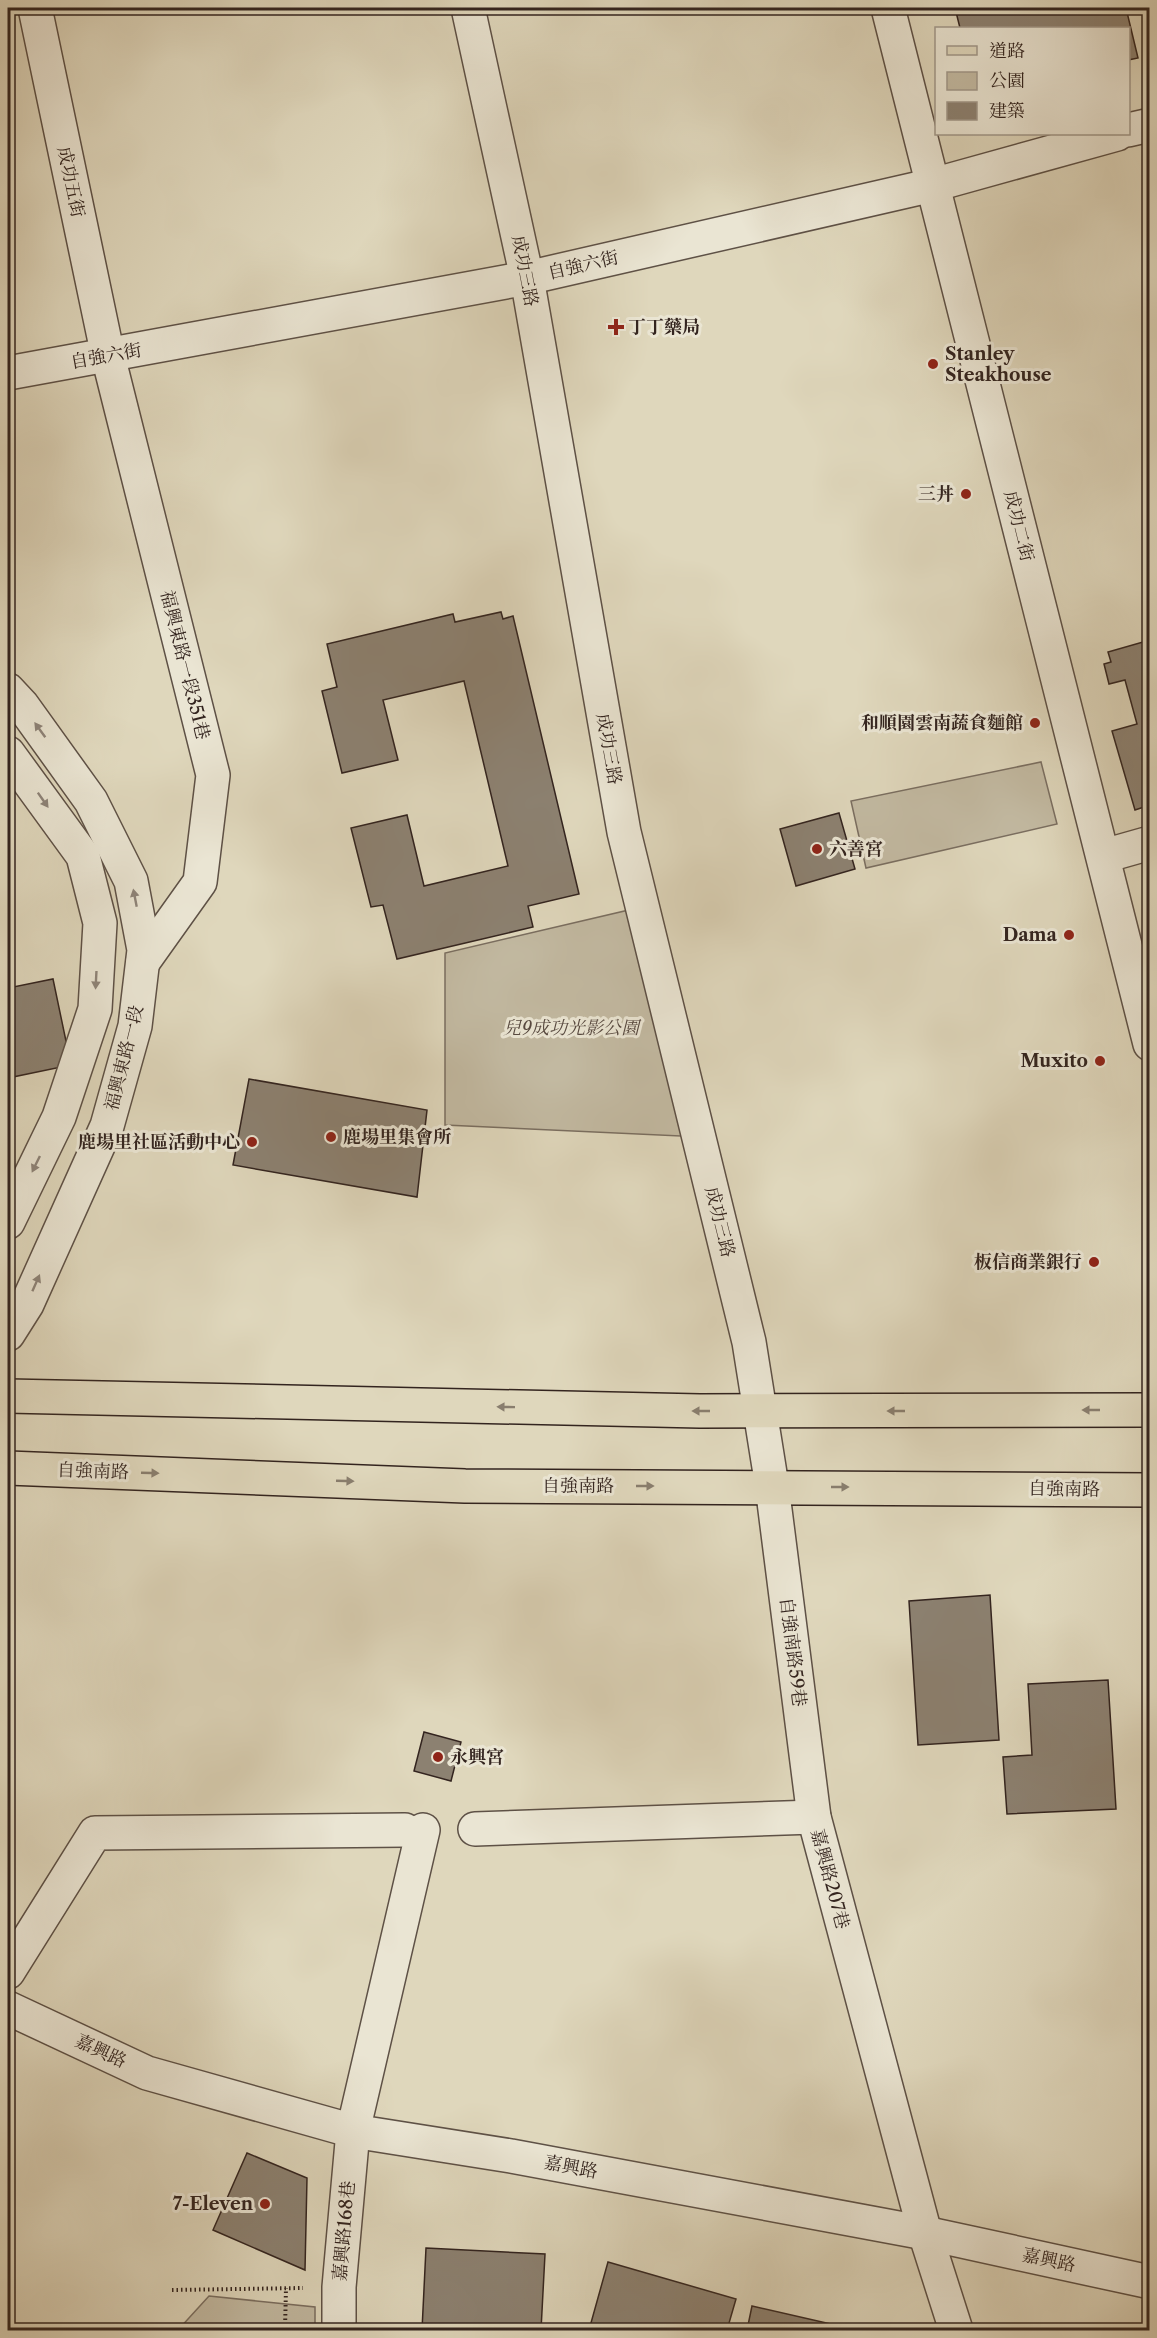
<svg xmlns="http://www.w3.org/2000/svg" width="1157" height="2338" font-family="'Libre Caslon Text','Noto Serif TC',serif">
  <rect width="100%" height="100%" fill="#dfd7bc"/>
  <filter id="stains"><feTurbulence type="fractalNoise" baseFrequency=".00333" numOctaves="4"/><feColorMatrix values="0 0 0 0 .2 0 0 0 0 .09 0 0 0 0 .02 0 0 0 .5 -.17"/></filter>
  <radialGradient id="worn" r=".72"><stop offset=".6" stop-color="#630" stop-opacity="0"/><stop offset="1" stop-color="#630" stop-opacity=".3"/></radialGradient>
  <g fill="#c2b9a1" stroke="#7a6e60" stroke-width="1.5">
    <polygon points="1041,762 1057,824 866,868 851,801"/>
    <polygon points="646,906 702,1137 445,1125 445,953"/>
    <polygon points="209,2296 315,2307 315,2330 178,2330"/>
  </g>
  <g fill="#8c8171" stroke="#33241f" stroke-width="1.5">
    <polygon points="955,8 1126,8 1138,58 1128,60 1128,28 960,28"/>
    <polygon points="501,612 503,619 513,616 579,894 528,906 533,927 397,959 383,905 371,907 351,828 407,815 424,886 508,866 464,681 383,700 398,760 342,773 322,691 337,687 327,644 453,614 455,622"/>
    <polygon points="1150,640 1150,805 1135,810 1112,731 1137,724 1125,680 1109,684 1104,664 1111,662 1108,652"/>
    <polygon points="839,813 855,869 796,886 780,829"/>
    <polygon points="53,979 71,1065 8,1078 8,988"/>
    <polygon points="249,1079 427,1110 417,1197 233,1165"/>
    <polygon points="990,1595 999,1740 918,1745 909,1601"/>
    <polygon points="1108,1680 1116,1809 1007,1814 1003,1757 1032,1755 1028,1684"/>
    <polygon points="424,1732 461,1742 451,1781 414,1771"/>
    <polygon points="247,2153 307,2178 305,2270 213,2230"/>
    <polygon points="426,2248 545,2254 541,2330 422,2330"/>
    <polygon points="608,2262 736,2299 727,2330 589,2330"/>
    <polygon points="752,2306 857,2330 747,2330"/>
  </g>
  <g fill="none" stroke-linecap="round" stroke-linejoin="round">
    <g stroke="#5e5146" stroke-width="36">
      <g id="minor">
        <polyline points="35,8 108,356 213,775 200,882 143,962"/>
        <polyline points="468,8 527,278 624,832 749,1342 772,1486 814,1817 925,2233 956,2330"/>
        <polyline points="888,8 1150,1044"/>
        <polyline points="1128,130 1150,125"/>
        <polyline points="8,373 527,278 933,185 1117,134"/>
        <polyline points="8,690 22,705 91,801 131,881 144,950 135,1026 107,1126 27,1304 8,1334"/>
        <polyline points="8,753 83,856 100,923 95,1009 59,1117 8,1222"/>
        <polyline points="1104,856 1150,843"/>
        <polyline points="475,1829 814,1817"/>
        <polyline points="8,1972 95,1833 405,1830"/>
        <polyline points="8,2008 147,2073 353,2131 511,2156 925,2233 1150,2282"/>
        <polyline points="339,2330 339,2287 353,2131 423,1830"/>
      </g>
    </g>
    <g stroke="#33241f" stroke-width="36">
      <g id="major">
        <polyline points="8,1396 700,1411 1150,1410"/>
        <polyline points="8,1468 465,1486 1150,1490"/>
      </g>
    </g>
    <g stroke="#33241f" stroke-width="4" stroke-dasharray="1.5 3" stroke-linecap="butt">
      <polyline points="172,2290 303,2288"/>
      <polyline points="285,2329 286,2288"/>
      <polyline points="272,2330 285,2330"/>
    </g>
    <use href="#minor" stroke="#eae5d3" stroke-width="33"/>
    <use href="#major" stroke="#dfd7bc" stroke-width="33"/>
  </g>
  <defs><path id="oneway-solid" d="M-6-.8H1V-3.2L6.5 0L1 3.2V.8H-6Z" transform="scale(1.5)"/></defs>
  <g fill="#8e8479">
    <use href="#oneway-solid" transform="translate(40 730) rotate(-126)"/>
    <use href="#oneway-solid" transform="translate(43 800) rotate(55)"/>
    <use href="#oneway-solid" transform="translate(135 898) rotate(-101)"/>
    <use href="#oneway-solid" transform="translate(96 980) rotate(93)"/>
    <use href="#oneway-solid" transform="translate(36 1164) rotate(116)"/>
    <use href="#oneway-solid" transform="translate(36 1283) rotate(-66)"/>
  </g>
  <g fill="#897e6e">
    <use href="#oneway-solid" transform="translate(506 1407) rotate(-179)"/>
    <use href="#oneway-solid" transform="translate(1091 1410) rotate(180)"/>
    <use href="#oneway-solid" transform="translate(701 1411) rotate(-180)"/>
    <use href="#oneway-solid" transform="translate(896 1411) rotate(180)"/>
    <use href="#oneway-solid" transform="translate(150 1473) rotate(2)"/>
    <use href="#oneway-solid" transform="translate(345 1481) rotate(2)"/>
    <use href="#oneway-solid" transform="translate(645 1486)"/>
    <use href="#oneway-solid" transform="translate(840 1487)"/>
  </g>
  <g fill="#8f2418" stroke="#eae5d3" stroke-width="2">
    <path d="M613 318h6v6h6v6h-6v6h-6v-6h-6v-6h6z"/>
    <circle cx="933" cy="364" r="6"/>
    <circle cx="966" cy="494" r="6"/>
    <circle cx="1035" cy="723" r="6"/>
    <circle cx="817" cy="849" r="6"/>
    <circle cx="1069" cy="935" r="6"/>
    <circle cx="1100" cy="1061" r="6"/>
    <circle cx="331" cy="1137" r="6"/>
    <circle cx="252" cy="1142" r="6"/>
    <circle cx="1094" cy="1262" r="6"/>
    <circle cx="438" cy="1757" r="6"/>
    <circle cx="265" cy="2204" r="6"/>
  </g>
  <g text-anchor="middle" stroke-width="6" stroke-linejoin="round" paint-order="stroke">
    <g font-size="18" fill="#33241f" stroke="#eae5d3">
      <text transform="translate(71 182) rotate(78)" y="6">成功五街</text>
      <text transform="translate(583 265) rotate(-13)" y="6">自強六街</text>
      <text transform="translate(525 271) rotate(79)" y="6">成功三路</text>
      <text transform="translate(106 356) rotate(-10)" y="6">自強六街</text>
      <text transform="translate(1019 526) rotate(76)" y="6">成功二街</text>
      <text transform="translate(185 665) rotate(76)" y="6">福興東路一段351巷</text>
      <text transform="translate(609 749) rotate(80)" y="6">成功三路</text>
      <text transform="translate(124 1058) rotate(-76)" y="6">福興東路一段</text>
      <text transform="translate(720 1222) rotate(76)" y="6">成功三路</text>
      <text transform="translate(93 1471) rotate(2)" y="6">自強南路</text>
      <text x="578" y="1492">自強南路</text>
      <text transform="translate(1064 1489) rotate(1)" y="6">自強南路</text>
      <text transform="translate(793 1652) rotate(83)" y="6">自強南路59巷</text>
      <text transform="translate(830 1879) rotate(75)" y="6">嘉興路207巷</text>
      <text transform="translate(101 2051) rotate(25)" y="6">嘉興路</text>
      <text transform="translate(571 2167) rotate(11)" y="6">嘉興路</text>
      <text transform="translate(344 2231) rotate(-85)" y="6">嘉興路168巷</text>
      <text transform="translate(1049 2260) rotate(12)" y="6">嘉興路</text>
    </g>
    <g font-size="18" font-weight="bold" fill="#33241f" stroke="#eae5d3" text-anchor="end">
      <text x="628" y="333" text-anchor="start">丁丁藥局</text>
      <text x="945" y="360" text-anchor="start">Stanley<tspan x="945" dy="21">Steakhouse</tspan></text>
      <text x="954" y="500">三丼</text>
      <text x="1023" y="729">和順園雲南蔬食麵館</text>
      <text x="829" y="855" text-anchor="start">六善宮</text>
      <text x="1057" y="941">Dama</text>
      <text x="1088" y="1067">Muxito</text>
      <text x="343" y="1143" text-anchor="start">鹿場里集會所</text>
      <text x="240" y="1148">鹿場里社區活動中心</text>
      <text x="1082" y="1268">板信商業銀行</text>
      <text x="450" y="1763" text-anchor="start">永興宮</text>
      <text x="253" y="2210">7-Eleven</text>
    </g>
    <g font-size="18" font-style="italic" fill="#574940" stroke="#eae5d3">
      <text x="571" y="1034">兒9成功光影公園</text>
    </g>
  </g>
  <rect width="1157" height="2338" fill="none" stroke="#dfd7bc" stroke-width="30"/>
  <rect x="9" y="9" width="1139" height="2320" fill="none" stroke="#33241f" stroke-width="3"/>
  <rect x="15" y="15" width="1127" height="2308" fill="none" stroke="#33241f" stroke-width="1.5"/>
  <rect x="935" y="27" width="195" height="108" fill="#eae5d3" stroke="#a1988b" stroke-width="1.5"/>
  <rect x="947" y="46" width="30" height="9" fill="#dfd7bc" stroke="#a1988b" stroke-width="1.5"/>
  <text x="989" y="57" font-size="18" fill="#33241f">道路</text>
  <rect x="947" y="72" width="30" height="18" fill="#c2b9a1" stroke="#a1988b" stroke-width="1.5"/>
  <text x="989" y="87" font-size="18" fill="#33241f">公園</text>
  <rect x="947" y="102" width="30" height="18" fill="#8c8171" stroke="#a1988b" stroke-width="1.5"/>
  <text x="989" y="117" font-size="18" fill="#33241f">建築</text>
  <rect width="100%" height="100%" filter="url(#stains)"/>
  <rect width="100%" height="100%" fill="url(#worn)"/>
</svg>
